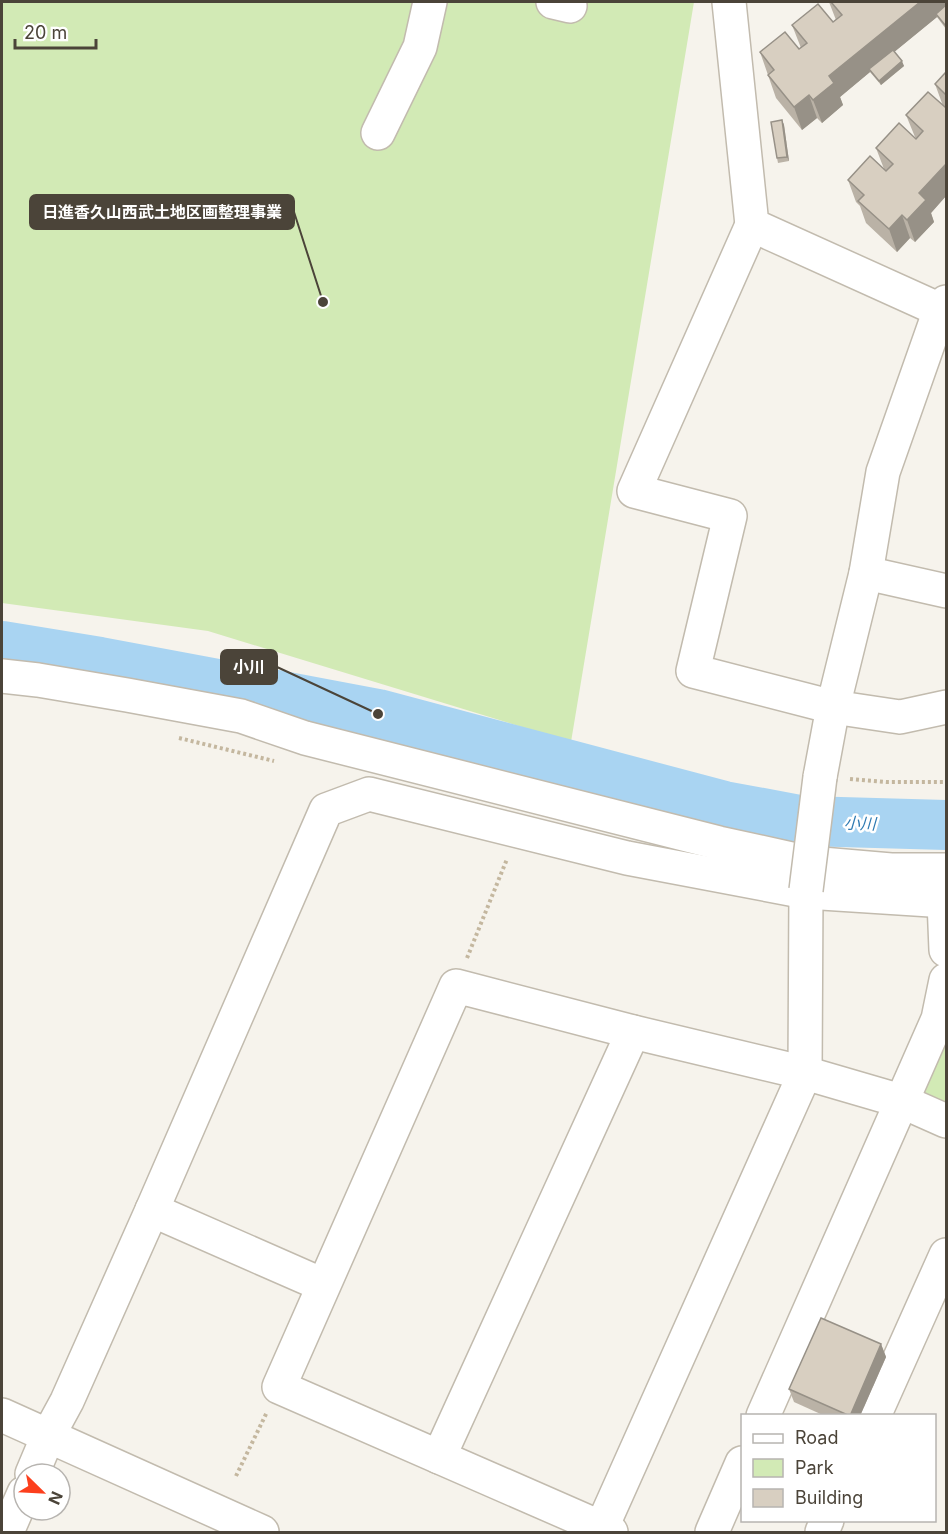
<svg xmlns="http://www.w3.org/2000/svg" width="948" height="1534" font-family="Inter,'Noto Sans JP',sans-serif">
  <rect width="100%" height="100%" fill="#f6f3ec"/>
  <g fill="#d2eab5">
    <polygon points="2,2 694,2 571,742 208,631 2,603"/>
    <polygon points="946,1041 946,1111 920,1100"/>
  </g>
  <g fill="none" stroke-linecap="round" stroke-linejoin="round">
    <polyline stroke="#a9d4f2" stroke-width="50" points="2,646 100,662 378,714 724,806 805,821 946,825"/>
    <g stroke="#c2bbae" stroke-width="36">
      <g id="minor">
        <polyline points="553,2 570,6"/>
        <polyline points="729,2 752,225 940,310"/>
        <polyline points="378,133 420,47 430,2"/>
        <polyline points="752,225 634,491 730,516 693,671 833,707 900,717 946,707"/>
        <polyline points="866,573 946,591"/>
        <polyline points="2,676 38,680 127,695 241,716 305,738 719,843 810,863 891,870 946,870"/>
        <polyline points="820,777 833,707 866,573 883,472 940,310 946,302"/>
        <polyline points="944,901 946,950"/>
        <polyline points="152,1210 323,1285"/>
        <polyline points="2,1415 262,1532"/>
        <polyline points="763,1416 938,1019 946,980"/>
        <polyline points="874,1416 946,1255"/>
        <polyline points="439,1457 633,1032"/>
        <polyline points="32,1474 48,1436 67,1401 152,1210 326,810 369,794 627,858 806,892 946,901"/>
        <polyline points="601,1529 805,1073 806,890"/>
        <polyline points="7,1532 24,1493"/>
        <polyline points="611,1532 279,1387 456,986 633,1032 805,1073 901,1101 946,1121"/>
        <polyline points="712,1532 742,1463"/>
        <polyline points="822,1532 827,1520"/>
      </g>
    </g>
    <g stroke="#c4b79f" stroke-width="4" stroke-dasharray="3 3" stroke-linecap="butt">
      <polyline points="179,738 274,761"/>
      <polyline points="850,779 886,782 946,782"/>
      <polyline points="467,958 507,859"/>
      <polyline points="236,1476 267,1412"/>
    </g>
    <use href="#minor" stroke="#fff" stroke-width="33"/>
    <g stroke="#c2bbae" stroke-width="36" stroke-linecap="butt">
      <polyline id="minor-bridge" points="806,890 820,777"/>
    </g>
    <use href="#minor-bridge" stroke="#fff" stroke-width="33"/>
  </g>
  <g fill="#bab2a6">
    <polygon points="829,2 946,2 946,29 937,17 894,52 904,66 881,85 870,72 840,97 843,105 822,123 817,118 802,130 776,98 760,52 799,49 801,48 792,25 833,22 836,20"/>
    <polygon points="946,72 946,196 931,213 934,222 915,242 910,238 897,252 866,223 860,206 856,202 848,180 884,169 876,148 916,139 915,137 906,115 943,106 935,84"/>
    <polygon points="782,120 784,125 789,161 778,163 777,158"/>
    <polygon points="881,1344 886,1357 860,1416 825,1416 794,1402 789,1389"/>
  </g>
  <g fill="#979187">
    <polygon points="920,2 946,2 946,9 936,14 937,17 871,71 869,69 870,72 840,97 843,105 822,123 813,100 829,76"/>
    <polygon points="902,61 904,66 881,85 879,81"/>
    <polygon points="809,95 817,118 802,130 794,107"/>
    <polygon points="782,120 784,125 789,161 787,157"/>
    <polygon points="946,164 946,196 931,213 934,222 915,242 907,220 919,193"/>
    <polygon points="902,215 910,238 897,252 889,229"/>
    <polygon points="881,1344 886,1357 860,1416 850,1416"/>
  </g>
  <g fill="#d8cfc1" stroke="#979187" stroke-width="1.5">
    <polygon points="831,2 920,2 829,76 834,83 813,100 809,95 794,107 768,75 774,70 760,52 785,32 799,49 807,43 792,25 818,4 833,22 842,15"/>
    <polygon points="946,5 946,24 945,25 936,14"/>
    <polygon points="893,50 902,61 879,81 869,69"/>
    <polygon points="946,72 946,95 935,84"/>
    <polygon points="928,92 945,107 946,106 946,164 919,193 926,200 907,220 902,215 889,229 858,201 864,195 848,180 870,156 886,171 893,164 876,148 899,123 916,139 923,131 906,115"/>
    <polygon points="782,120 787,157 777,158 771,122"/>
    <polygon points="821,1318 881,1344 850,1416 789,1389"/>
  </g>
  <g text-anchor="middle" stroke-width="5" stroke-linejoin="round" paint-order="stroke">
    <g font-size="16" font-style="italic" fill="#2e7ab2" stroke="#fff">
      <text transform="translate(860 823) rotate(2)" y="6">小川</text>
    </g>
  </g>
  <path fill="none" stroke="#4b4439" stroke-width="2" d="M323 302L294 212M378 714L277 667"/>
  <g fill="#4b4439" stroke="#fff" stroke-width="2">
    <circle cx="323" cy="302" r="6"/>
    <circle cx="378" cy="714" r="6"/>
  </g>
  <g fill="#4b4439" stroke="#4b4439" stroke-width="2">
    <rect x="30" y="195" width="264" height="34" rx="6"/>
    <rect x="221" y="650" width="56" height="34" rx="6"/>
  </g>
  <g font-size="16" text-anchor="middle" font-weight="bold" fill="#fff">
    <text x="162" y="218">日進香久山西武土地区画整理事業</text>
    <text x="249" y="673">小川</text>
  </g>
  <rect width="948" height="1534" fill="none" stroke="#4b4439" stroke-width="6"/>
  <rect x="741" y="1414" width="195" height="108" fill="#ffffff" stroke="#b7b4b0" stroke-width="1.5"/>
  <rect x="753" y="1434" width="30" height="9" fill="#ffffff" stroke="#b7b4b0" stroke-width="1.5"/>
  <text x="795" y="1444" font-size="18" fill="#4b4439">Road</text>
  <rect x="753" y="1459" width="30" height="18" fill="#d2eab5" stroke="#b7b4b0" stroke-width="1.5"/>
  <text x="795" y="1474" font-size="18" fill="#4b4439">Park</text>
  <rect x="753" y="1489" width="30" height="18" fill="#d8cfc1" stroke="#b7b4b0" stroke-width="1.5"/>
  <text x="795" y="1504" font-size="18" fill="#4b4439">Building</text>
  <g transform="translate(42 1492) rotate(114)"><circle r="28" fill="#ffffff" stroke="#b7b4b0" stroke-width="1.5"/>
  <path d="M0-4.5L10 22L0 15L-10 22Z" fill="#fc3f1d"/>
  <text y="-9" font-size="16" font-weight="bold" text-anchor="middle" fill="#4b4439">N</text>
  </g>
  <path d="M15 39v9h81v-9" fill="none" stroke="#4b4439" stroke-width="3"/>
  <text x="24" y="39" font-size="18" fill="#4b4439" stroke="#ffffff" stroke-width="4.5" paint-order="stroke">20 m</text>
</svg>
